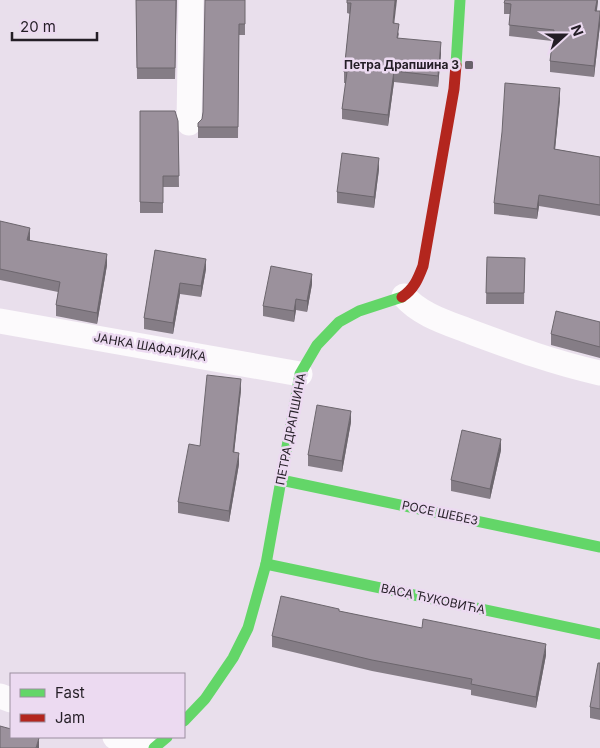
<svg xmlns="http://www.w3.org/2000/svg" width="600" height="748" font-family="Inter,sans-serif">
  <rect width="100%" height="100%" fill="#e9dfec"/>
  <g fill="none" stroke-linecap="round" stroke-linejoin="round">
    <g stroke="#fcfafc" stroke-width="25">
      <polyline points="189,123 191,0"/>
      <path d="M404 296C420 315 448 323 471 332 514 348 555 363 600 373"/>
      <polyline points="0,321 300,374"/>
      <polyline points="0,696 11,700"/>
      <polyline points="115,737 146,748"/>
    </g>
    <g stroke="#63d668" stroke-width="11">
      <polyline points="456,65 460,0"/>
      <polyline points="281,480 600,547"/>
      <polyline points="266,564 600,634"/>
      <polyline points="184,721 205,699 233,658 248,628 266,564 300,374 317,345 339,322 359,311 402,297"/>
      <polyline points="154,748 167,737"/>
    </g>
    <path stroke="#b3261e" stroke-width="11" d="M402 297C414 289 418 279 423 266L454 89 456 65"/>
  </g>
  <g fill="#857d86">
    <polygon points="136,0 177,0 175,79 137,79"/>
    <polygon points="245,0 245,35 239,35 238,138 198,138 198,123 202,119"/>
    <polygon points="347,0 394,23 399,34 398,38 441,53 438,87 394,82 388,126 342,119 342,109 346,83 344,83 344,72 350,14 347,13"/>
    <polygon points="598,0 597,11 600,11 600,25 594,77 550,72 550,61 552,41 509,36 510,14 504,14 504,3"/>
    <polygon points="560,99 555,149 600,157 600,216 539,206 537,219 494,214 494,203"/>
    <polygon points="140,111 178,121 179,187 163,187 163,213 140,213"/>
    <polygon points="379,169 374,208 337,203 337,192"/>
    <polygon points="0,221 30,239 30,240 107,265 97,324 56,316 56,305 58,292 0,280"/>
    <polygon points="155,250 206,269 201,297 180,294 173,334 144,329 144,318"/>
    <polygon points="487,257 525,258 524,304 486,304"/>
    <polygon points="312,284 307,312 296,310 294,322 263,316 263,306"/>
    <polygon points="600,322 600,358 551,345 551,334"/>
    <polygon points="241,390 234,452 239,464 229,522 178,513 178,502"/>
    <polygon points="351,422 342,472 308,466 308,455"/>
    <polygon points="501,450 490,499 451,491 451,480"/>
    <polygon points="339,611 546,655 536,708 471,695 471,690 372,671 272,647 272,636"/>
    <polygon points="600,663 600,720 590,718 590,707"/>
  </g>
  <g fill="#6c666d">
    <polygon points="395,0 397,0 393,34 393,23"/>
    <polygon points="597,0 598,1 595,21 595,11"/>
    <polygon points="600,14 600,25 594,77 594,66"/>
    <polygon points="441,42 441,53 438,87 438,76"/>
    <polygon points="394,71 394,82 388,126 388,115"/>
    <polygon points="560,88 560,99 554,160 554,149"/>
    <polygon points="379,158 379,169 374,208 374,197"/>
    <polygon points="539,195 539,206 537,219 537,209"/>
    <polygon points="30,228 30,239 27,251 27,240"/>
    <polygon points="107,254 107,265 97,324 97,313"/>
    <polygon points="206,259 206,269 201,297 201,286"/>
    <polygon points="312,274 312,284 307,312 307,301"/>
    <polygon points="180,283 180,294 173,334 173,323"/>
    <polygon points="296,299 296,310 294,322 294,311"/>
    <polygon points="241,379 241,390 233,463 233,452"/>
    <polygon points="351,411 351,422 342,472 342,461"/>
    <polygon points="501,439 501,450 490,499 490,489"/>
    <polygon points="239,453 239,464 229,522 229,511"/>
    <polygon points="546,644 546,655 536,708 536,697"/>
    <polygon points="39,738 39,748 36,748"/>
  </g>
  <g fill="#9b919c" stroke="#6c666d">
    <polygon points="136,0 176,0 175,68 137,68"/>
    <polygon points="205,0 245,0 245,24 239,24 238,127 198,127 198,123 202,119 203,112"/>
    <polygon points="347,0 395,0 393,23 399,24 397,38 441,42 438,76 394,71 388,115 342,109 347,72 344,72 351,3 347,3"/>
    <polygon points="505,0 597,0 595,11 600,11 600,14 594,66 550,61 554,30 509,25 511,4 504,3"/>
    <polygon points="505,83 560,88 554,149 600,157 600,205 539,195 537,209 494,203 502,132"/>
    <polygon points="140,111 175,111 178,121 179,176 163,176 163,203 140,202"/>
    <polygon points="342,153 379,158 374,197 337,192"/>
    <polygon points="0,221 30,228 27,240 107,254 97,313 56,305 60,282 0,269"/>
    <polygon points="155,250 206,259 201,286 180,283 173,323 144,318"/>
    <polygon points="487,257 525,258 524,293 486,293"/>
    <polygon points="271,266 312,274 307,301 296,299 294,311 263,306"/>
    <polygon points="556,311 600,322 600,347 551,334"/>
    <polygon points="207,375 241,379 233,452 239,453 229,511 178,502 189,444 200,446"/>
    <polygon points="317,405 351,411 342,461 308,455"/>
    <polygon points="462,430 501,439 490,489 451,480"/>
    <polygon points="281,596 339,609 339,611 422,628 423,619 546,644 536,697 471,684 472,679 372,660 272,636"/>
    <polygon points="598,663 600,663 600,709 590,707"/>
    <polygon points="0,726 11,729 11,737 35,737 39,738 36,748 0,748"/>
  </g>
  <rect fill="#69626b" stroke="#ecdaf1" stroke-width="2" x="464" y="60" width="10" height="10" rx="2.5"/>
  <g text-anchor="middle" stroke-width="5" stroke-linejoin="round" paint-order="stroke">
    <g font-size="12" font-weight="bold" fill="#241e26" stroke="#ecdaf1" text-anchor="end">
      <text x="459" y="69">Петра Драпшина 3</text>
    </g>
    <g font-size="12" fill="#241e26" stroke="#ecdaf1">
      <text transform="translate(150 347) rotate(10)" y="4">ЈАНКА ШАФАРИКА</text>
      <text transform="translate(291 429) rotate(-79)" y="4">ПЕТРА ДРАПШИНА</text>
      <text transform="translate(440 513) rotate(12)" y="4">РОСЕ ШЕБЕЗ</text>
      <text transform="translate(433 599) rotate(12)" y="4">ВАСА ЋУКОВИЋА</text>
    </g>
  </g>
  <rect x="10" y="673" width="175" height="65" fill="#ecdaf1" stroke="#9c8fa0"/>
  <rect x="20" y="689" width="25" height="8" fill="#63d668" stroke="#9c8fa0"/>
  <text x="55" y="698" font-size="15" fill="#241e26">Fast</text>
  <rect x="20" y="714" width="25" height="8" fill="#b3261e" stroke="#9c8fa0"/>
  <text x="55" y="723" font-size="15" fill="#241e26">Jam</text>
  <g transform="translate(565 35) rotate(69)" stroke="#ecdaf1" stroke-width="4" paint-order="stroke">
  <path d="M0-4L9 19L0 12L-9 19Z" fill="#241e26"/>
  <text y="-8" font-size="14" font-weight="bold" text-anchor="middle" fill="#241e26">N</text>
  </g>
  <path d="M12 32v8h85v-8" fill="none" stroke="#241e26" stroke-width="2.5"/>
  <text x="20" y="32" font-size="15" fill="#241e26" stroke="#ecdaf1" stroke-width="4" paint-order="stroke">20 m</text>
</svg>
